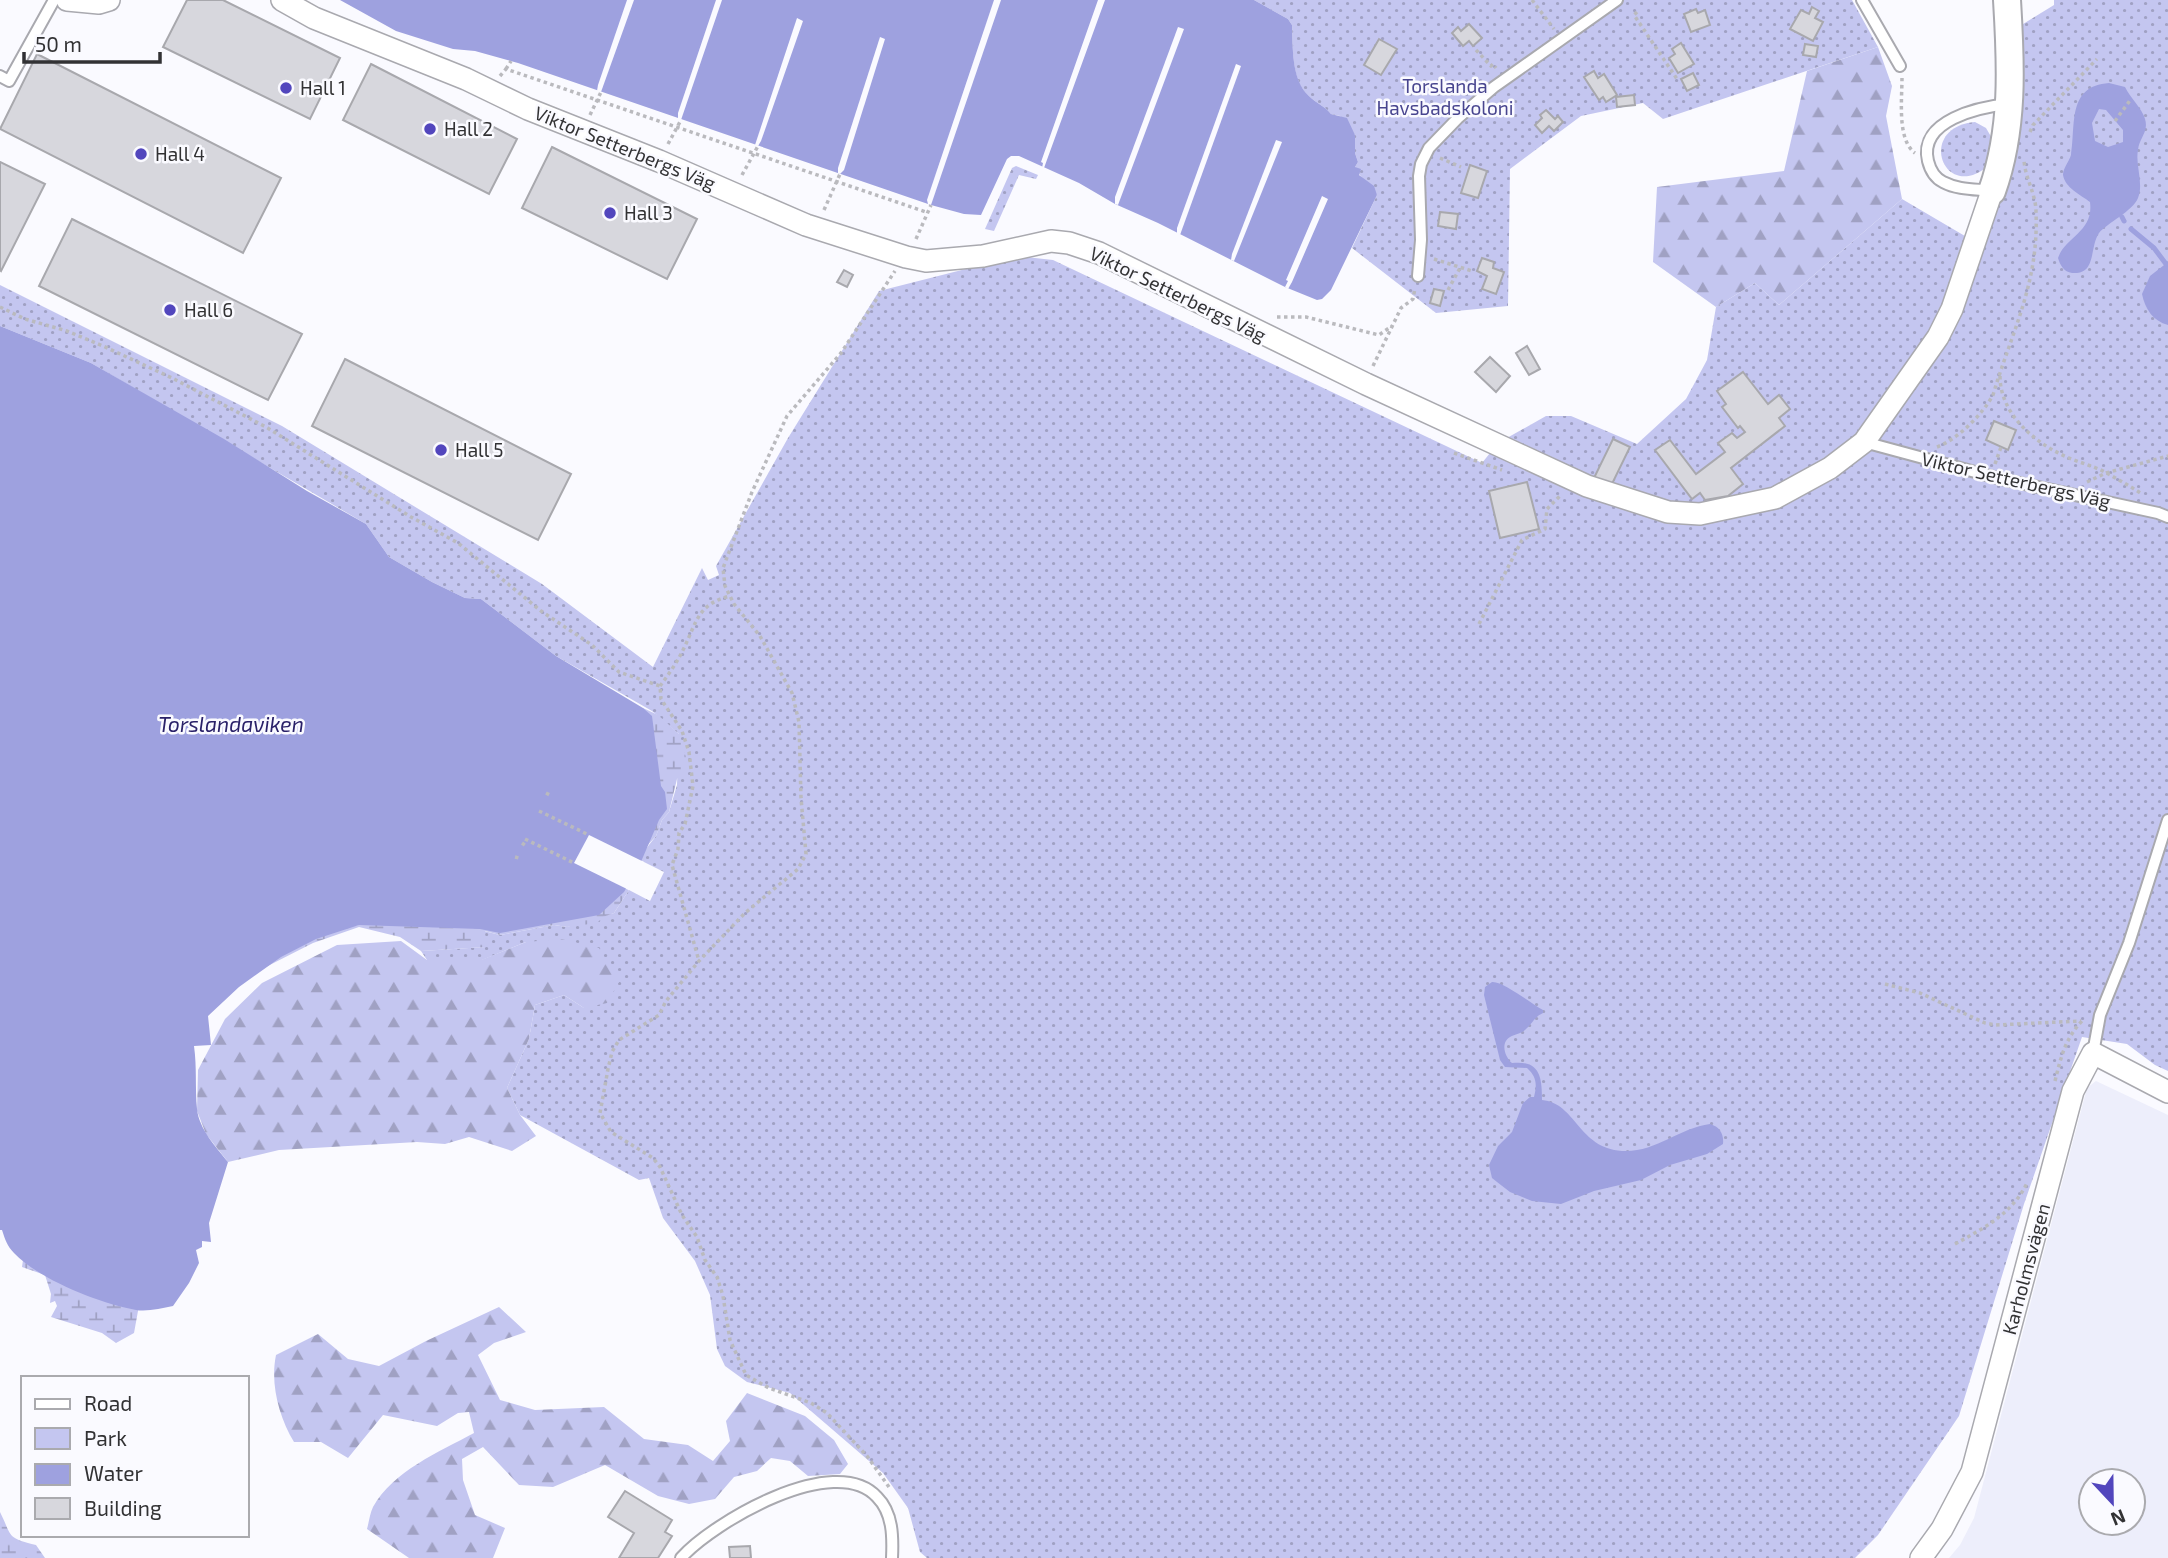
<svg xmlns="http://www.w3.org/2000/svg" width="2168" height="1558" font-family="'Exo 2',sans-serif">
  <defs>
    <pattern id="green-dots" width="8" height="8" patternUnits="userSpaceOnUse" patternTransform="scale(1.75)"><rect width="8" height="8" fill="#c4c6f0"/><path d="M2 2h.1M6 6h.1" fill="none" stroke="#a0a1c3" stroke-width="1.8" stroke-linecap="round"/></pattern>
    <pattern id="forest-firs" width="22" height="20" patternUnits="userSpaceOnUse" patternTransform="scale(1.75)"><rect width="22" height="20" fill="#c4c6f0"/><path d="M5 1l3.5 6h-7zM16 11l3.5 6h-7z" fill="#a0a1c3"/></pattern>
    <pattern id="wetland-marsh" width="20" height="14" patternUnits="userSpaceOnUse" patternTransform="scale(1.75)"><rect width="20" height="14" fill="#c4c6f0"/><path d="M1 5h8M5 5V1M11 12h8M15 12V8" fill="none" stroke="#a0a1c3"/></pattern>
  </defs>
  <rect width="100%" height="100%" fill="#fafaff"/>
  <path fill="#edeefb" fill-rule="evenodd" d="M2096 1081 2168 1115V1558H1949L1960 1545 1974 1518 2087 1088ZM2091 1481H2133V1523H2091Z"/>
  <g fill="url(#green-dots)">
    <path d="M1254 0H1852L1878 47 1663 119 1643 103 1581 116 1510 169 1508 306 1436 313 1352 248 1377 195 1359 174 1355 167 1358 162 1355 153V135L1340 116 1331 114C1325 106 1316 103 1309 96 1291 81 1293 47 1292 25L1288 19Z"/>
    <polygon points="2054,0 2168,0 2168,1071 2155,1065 2127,1044 2082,1037 2024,1204 1959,1416 1878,1535 1855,1558 927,1558 920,1552 908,1508 883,1473 790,1393 747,1382 725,1366 717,1349 710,1295 695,1261 663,1218 649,1178 639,1180 520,1115 507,1088 529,1039 535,1005 564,995 584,1008 526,942 482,960 427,960 421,951 485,947 484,931 500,935 554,925 567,927 614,913 629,890 650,901 664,872 638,859 656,836 662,820 669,812 677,785 679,734 652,711 556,656 481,599 465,598 432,582 389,557 366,524 91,363 0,326 0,285 282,426 542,584 653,667 702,568 708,580 719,575 716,566 788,438 879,291 1017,256 1053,260 1482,463 1498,443 1546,416 1571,416 1637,444 1686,399 1707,360 1716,307 1755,283 1779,305 1902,199 1970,239 2002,111 1999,39 2054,5"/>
    <path d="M1975 122 1986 128 1993 140 1989 165C1944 205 1915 127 1975 122Z"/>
    <polygon points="1016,166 1038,175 1036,179 1019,175 994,231 985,229 1012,168"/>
  </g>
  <g fill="url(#forest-firs)">
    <polygon points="1878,47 1892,86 1886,116 1902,199 1779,305 1755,283 1716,307 1653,262 1657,187 1784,171 1807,71"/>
    <polygon points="561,939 599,948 619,982 607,1003 584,1008 564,995 535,1005 529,1039 507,1088 520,1115 536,1136 512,1151 469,1137 445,1144 417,1142 279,1150 228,1162 206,1134 197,1111 198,1070 225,1019 262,983 337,945 401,941 427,960 481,960 526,942"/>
    <path d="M499 1307 526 1332 494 1343 478 1355 500 1400 535 1410 604 1407 644 1439 688 1445 713 1461 730 1441 726 1421 747 1393 805 1416 834 1440 848 1464 840 1474 808 1476 790 1461 771 1458 757 1471 734 1477 715 1499 689 1504 658 1496 605 1465 553 1487 519 1485 483 1447 462 1459 463 1480 475 1515 505 1528 493 1558H409L367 1529C369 1522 370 1513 373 1507 393 1471 439 1452 474 1433L469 1412 458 1413 437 1426 383 1415 348 1458 321 1442H294C279 1417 270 1384 276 1355L318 1334 348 1359 379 1366 426 1341Z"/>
  </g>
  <g fill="url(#wetland-marsh)">
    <polygon points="643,708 658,715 679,734 686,757 685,770 677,779 669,812 662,820 656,836 645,848 638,710"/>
    <polygon points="598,876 629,890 614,913 603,917 597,923 567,927 554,925 500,935 485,931 486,947 421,951 400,937 359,927 313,943 248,976 280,941"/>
    <polygon points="23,1260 143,1299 138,1311 134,1333 116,1343 102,1333 51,1317 57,1306 55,1301 50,1303 51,1294 45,1275 22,1267"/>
    <path d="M0 1512C12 1536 6 1538 36 1545L45 1558H0Z"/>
  </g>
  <g fill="#9ea1df" fill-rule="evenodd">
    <path d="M340 0H1254L1288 19 1292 25C1293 46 1291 80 1309 96 1316 103 1325 106 1331 114L1347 118 1355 135V153L1358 162 1355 167 1361 169 1359 175 1374 186 1377 195 1331 290 1322 299 1317 300 1285 287 1158 223 1115 204 1079 183 1019 156H1011L1007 159 981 215 964 214 931 205 518 63 475 51 453 49 396 31Z"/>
    <path d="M2109 83 2125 87C2130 98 2142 108 2145 119 2149 132 2139 138 2138 150 2135 165 2144 183 2138 198 2133 211 2107 223 2099 233 2089 248 2097 275 2072 273 2064 272 2060 265 2058 258 2066 236 2094 232 2090 202 2081 195 2065 188 2063 175 2063 168 2069 162 2071 155 2076 124 2067 86 2109 83ZM2099 109 2106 110 2123 130V142L2108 147 2095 141 2092 123Z"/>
    <path d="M2168 262V325C2153 321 2145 309 2142 294L2150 276Z"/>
    <path d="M0 326 91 363 224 439 307 491 366 524 389 557 432 582 465 598 481 599 556 656 643 708 652 716 661 786 665 792 667 809 659 820 640 864 624 892 599 915 500 933 480 929 359 925 316 939 281 957 239 987 208 1016 211 1045 194 1046C197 1067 195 1088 197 1109 199 1129 216 1147 228 1162L209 1223 211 1242 202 1241V1247L196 1250 199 1263 189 1283 173 1306C161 1308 148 1312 136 1310 99 1303 40 1280 14 1253 7 1246 5 1239 2 1230H0Z"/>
    <path d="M1492 982C1503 981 1530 1003 1543 1010V1013C1534 1017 1533 1023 1526 1029 1521 1034 1515 1034 1510 1037 1500 1043 1505 1057 1512 1063 1540 1060 1542 1077 1542 1100 1576 1103 1578 1148 1622 1151 1655 1153 1679 1128 1710 1124 1720 1127 1724 1134 1723 1144L1707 1154 1670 1165 1641 1180 1594 1191 1561 1204 1532 1201 1510 1192 1497 1182 1492 1178 1489 1165 1498 1146 1512 1132 1523 1103 1530 1097H1534C1537 1085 1537 1077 1527 1068L1505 1067 1500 1060 1484 995 1485 987Z"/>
  </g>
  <g fill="#fafaff">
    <polygon points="627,0 634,0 601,92 597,91 598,85"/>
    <polygon points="716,0 722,0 681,120 678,119 678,113"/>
    <polygon points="994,0 1001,0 931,205 928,204 927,200"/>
    <polygon points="1098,0 1105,0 1044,168 1042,168 1043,163 1041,162"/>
    <polygon points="797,18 803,21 761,141 758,146 755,145"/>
    <polygon points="1178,27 1184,29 1118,205 1115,204 1115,197"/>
    <polygon points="880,37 885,39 844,170 840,174 838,173 838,168"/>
    <polygon points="1236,64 1241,66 1180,235 1177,234 1177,228"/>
    <polygon points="1276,140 1282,142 1234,261 1231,260 1232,254"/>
    <polygon points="1322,196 1328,199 1292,282 1288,289 1285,287 1288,281 1286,280"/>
    <polygon points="589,835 644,862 629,890 574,863"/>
  </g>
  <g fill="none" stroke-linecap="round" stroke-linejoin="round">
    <g stroke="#9ea1df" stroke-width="5">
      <polyline points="2122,217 2124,221"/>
      <polyline points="2131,229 2154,248 2166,264"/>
    </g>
  </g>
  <g fill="#d7d7dd" stroke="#a8a8ad" stroke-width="2">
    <polygon points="187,0 223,0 340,58 310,119 163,47"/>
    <polygon points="1812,7 1819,11 1815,18 1823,22 1813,41 1790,29 1801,10 1809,14"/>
    <polygon points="1696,9 1698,13 1705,10 1710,25 1691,32 1684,14"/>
    <polygon points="1469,24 1482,38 1473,46 1469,41 1463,46 1452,33 1458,27 1461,31"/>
    <polygon points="1379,39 1397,49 1381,75 1364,65"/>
    <polygon points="1681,43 1694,64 1678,73 1669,58 1675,54 1672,49"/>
    <polygon points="1805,44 1818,46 1816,57 1803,55"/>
    <polygon points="37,54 281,178 243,253 0,129"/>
    <polygon points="371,64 517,139 489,194 343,120"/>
    <polygon points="1594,71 1598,78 1604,74 1617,95 1606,102 1603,97 1599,100 1584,77"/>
    <polygon points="1693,73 1699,85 1687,91 1681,79"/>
    <polygon points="1634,95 1635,105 1617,107 1616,97"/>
    <polygon points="1546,110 1555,119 1558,116 1563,122 1554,131 1549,126 1542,133 1535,125 1542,118 1540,115"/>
    <polygon points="552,147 697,219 667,279 522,208"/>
    <polygon points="0,162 45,184 1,271 0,270"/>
    <polygon points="1470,165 1487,171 1478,198 1461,193"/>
    <polygon points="1440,212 1458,214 1456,229 1438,226"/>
    <polygon points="72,219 302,334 268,400 39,286"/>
    <polygon points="1482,258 1494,262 1493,268 1504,272 1496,294 1482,289 1487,276 1477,271"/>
    <polygon points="844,270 853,275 847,287 837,282"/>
    <polygon points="1434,289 1444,291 1440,306 1430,303"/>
    <polygon points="1527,346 1540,369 1529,375 1516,353"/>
    <polygon points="1490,357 1510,376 1496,392 1475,372"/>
    <polygon points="345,359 571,474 538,540 312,426"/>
    <polygon points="1743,372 1768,404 1779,395 1790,409 1779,418 1785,426 1731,468 1743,484 1728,496 1705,500 1700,493 1692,499 1655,450 1670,440 1696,474 1725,452 1718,443 1732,433 1737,438 1745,432 1740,426 1738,428 1722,407 1726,404 1717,391"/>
    <polygon points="1994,421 2016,430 2008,450 1986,440"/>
    <polygon points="1613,439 1630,447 1610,488 1593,480"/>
    <polygon points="1527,482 1539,529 1500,538 1489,491"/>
    <polygon points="625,1491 672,1520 665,1532 672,1536 658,1558 619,1558 634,1533 608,1517"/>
    <polygon points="750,1546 751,1558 730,1558 729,1547"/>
  </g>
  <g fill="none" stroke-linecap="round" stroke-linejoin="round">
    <g stroke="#a9a9af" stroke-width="14">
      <g id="service">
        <polyline points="1862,0 1900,66"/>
        <polyline points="0,76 9,81 54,0"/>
        <path d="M1992 191C1976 189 1958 190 1943 182 1935 178 1930 169 1928 161 1918 120 1980 107 2008 104"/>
        <polyline points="1418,276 1421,240 1419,176 1421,164 1429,148 1458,118 1494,87 1617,0"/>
        <polyline points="1864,442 2001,479 2158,513 2168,517"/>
        <polyline points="2093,1053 2100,1015 2129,943 2168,820"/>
        <path d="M681 1558C713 1522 835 1451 877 1497 893 1513 893 1537 892 1558"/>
      </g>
    </g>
    <g stroke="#a9a9af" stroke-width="24">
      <g id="minor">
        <polyline points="67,0 99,3 109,0"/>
        <polyline points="282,0 314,18 466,79 528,109 659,161 806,225 906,257 926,261 983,256 1051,241 1069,243 1099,253 1366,384 1587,486 1668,512 1700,514 1775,498 1830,468 1864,442 1938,337 1952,309 1992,191"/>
        <polyline points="1921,1558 1942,1529 1972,1472 2073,1091 2093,1053 2168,1092"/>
      </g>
    </g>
    <g stroke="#a9a9af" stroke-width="30">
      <path id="tertiary" d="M1992 191C2014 129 2011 65 2007 0"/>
    </g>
    <g stroke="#bababe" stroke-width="3.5" stroke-dasharray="3.5 3.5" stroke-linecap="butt">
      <polyline points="1532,0 1554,29"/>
      <polyline points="1637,12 1634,15 1677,79"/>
      <polyline points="1476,50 1491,66 1493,64 1496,68"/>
      <polyline points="506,69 511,61"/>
      <polyline points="500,76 506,69 926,212"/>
      <path d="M1902 78C1902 100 1897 140 1915 153"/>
      <polyline points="590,115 601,92"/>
      <polyline points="2115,121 2131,99"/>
      <polyline points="2030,132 2033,125 2097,59"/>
      <polyline points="668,144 681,120"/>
      <polyline points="1440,158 1461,167"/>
      <polyline points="742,175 758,146"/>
      <polyline points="824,210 840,174"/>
      <polyline points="916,239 931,205"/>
      <polyline points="1434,259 1472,271"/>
      <polyline points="1448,290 1460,268"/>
      <polyline points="0,307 25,319 67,331 103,346 172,378 266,427 411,517 458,543 541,611 592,645 619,672 660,686 661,699 682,731 689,752 693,786 685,824 679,833 678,849 672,865 699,961"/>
      <polyline points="1277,317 1306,317 1379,335 1392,326"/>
      <polyline points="1373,366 1401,308 1413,299 1415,288"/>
      <path d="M2000 376C2000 415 2036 444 2069 458 2081 463 2093 466 2105 472 2117 479 2130 486 2142 494"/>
      <path d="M1937 447C1958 439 1982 415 1993 395 2012 331 2039 283 2036 212 2036 194 2025 178 2024 160"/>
      <polyline points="1454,453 1502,470"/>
      <polyline points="1995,464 2001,447"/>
      <polyline points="2087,482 2106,473 2168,456"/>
      <polyline points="1479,624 1522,540 1545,529 1547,509 1561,495"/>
      <path d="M660 686C669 674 678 661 684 648 697 621 698 604 730 596"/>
      <polyline points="546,793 550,795"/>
      <polyline points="539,811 589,835"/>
      <polyline points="525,839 574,863"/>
      <polyline points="522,843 526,846"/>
      <polyline points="515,857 519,858"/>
      <polyline points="1885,984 1920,993 1985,1023 1996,1025 2081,1021"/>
      <path d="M2055 1081C2061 1057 2065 1039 2082 1021"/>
      <path d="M1955 1244C1984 1228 2012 1214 2027 1183"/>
      <polyline points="889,1487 867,1456 827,1413 811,1403 769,1388 746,1375 730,1340 723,1296 717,1277 705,1260 697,1237 682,1215 660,1167 653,1158 611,1132 600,1113 608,1069 612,1052 619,1040 659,1015 666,1001 699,961 745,913 798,869 806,854 801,798 799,722 792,693 760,636 734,604 725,586 723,568 752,492 787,416 841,353 895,271"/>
    </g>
    <use href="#service" stroke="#fff" stroke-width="10"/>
    <use href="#minor" stroke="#fff" stroke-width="21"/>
    <use href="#tertiary" stroke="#fff" stroke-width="26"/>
  </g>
  <g fill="#5246bd" stroke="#fafaff" stroke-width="2.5">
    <circle cx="286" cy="88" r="7"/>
    <circle cx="430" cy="129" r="7"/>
    <circle cx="141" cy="154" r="7"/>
    <circle cx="610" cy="213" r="7"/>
    <circle cx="170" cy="310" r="7"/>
    <circle cx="441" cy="450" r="7"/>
  </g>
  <g text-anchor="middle" stroke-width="5" stroke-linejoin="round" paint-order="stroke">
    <g font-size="19" fill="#48458f" stroke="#fafaff">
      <text x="1445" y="93">Torslanda<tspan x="1445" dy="22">Havsbadskoloni</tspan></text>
    </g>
    <g font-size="19" fill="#323234" stroke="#fafaff" text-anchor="start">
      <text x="300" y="95">Hall 1</text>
      <text x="444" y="136">Hall 2</text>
      <text x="155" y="161">Hall 4</text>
      <text x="624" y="220">Hall 3</text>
      <text x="184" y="317">Hall 6</text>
      <text x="455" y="457">Hall 5</text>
    </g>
    <g font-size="19" fill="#323234" stroke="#fafaff">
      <text transform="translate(625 148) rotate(22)" y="7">Viktor Setterbergs Väg</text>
      <text transform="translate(1178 294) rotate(26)" y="7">Viktor Setterbergs Väg</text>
      <text transform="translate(2016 480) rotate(13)" y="7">Viktor Setterbergs Väg</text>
      <text transform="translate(2026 1269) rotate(-75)" y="7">Karholmsvägen</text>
    </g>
    <g font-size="21" font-style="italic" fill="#2a2169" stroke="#fafaff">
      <text x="231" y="732">Torslandaviken</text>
    </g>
  </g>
  <rect x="21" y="1376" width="228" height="161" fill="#fafaff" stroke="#aaaaae" stroke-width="2"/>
  <rect x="35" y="1399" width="35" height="10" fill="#ffffff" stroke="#aaaaae" stroke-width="2"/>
  <text x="84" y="1411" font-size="21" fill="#323234">Road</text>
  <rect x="35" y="1428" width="35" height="21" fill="#c4c6f0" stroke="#aaaaae" stroke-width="2"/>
  <text x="84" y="1446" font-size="21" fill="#323234">Park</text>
  <rect x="35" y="1464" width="35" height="21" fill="#9ea1df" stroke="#aaaaae" stroke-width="2"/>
  <text x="84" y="1481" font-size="21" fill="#323234">Water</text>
  <rect x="35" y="1498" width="35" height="21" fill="#d7d7dd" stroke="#aaaaae" stroke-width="2"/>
  <text x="84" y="1516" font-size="21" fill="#323234">Building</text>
  <g transform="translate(2112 1502) rotate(158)"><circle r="33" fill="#fafaff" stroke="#aaaaae" stroke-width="2"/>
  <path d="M0-5L12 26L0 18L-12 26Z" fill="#5246bd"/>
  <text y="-10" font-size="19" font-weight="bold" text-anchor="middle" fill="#323234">N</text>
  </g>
  <path d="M24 52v10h136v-10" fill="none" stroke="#323234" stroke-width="3.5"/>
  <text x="35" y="52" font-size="21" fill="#323234" stroke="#fafaff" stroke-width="5" paint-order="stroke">50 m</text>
</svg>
